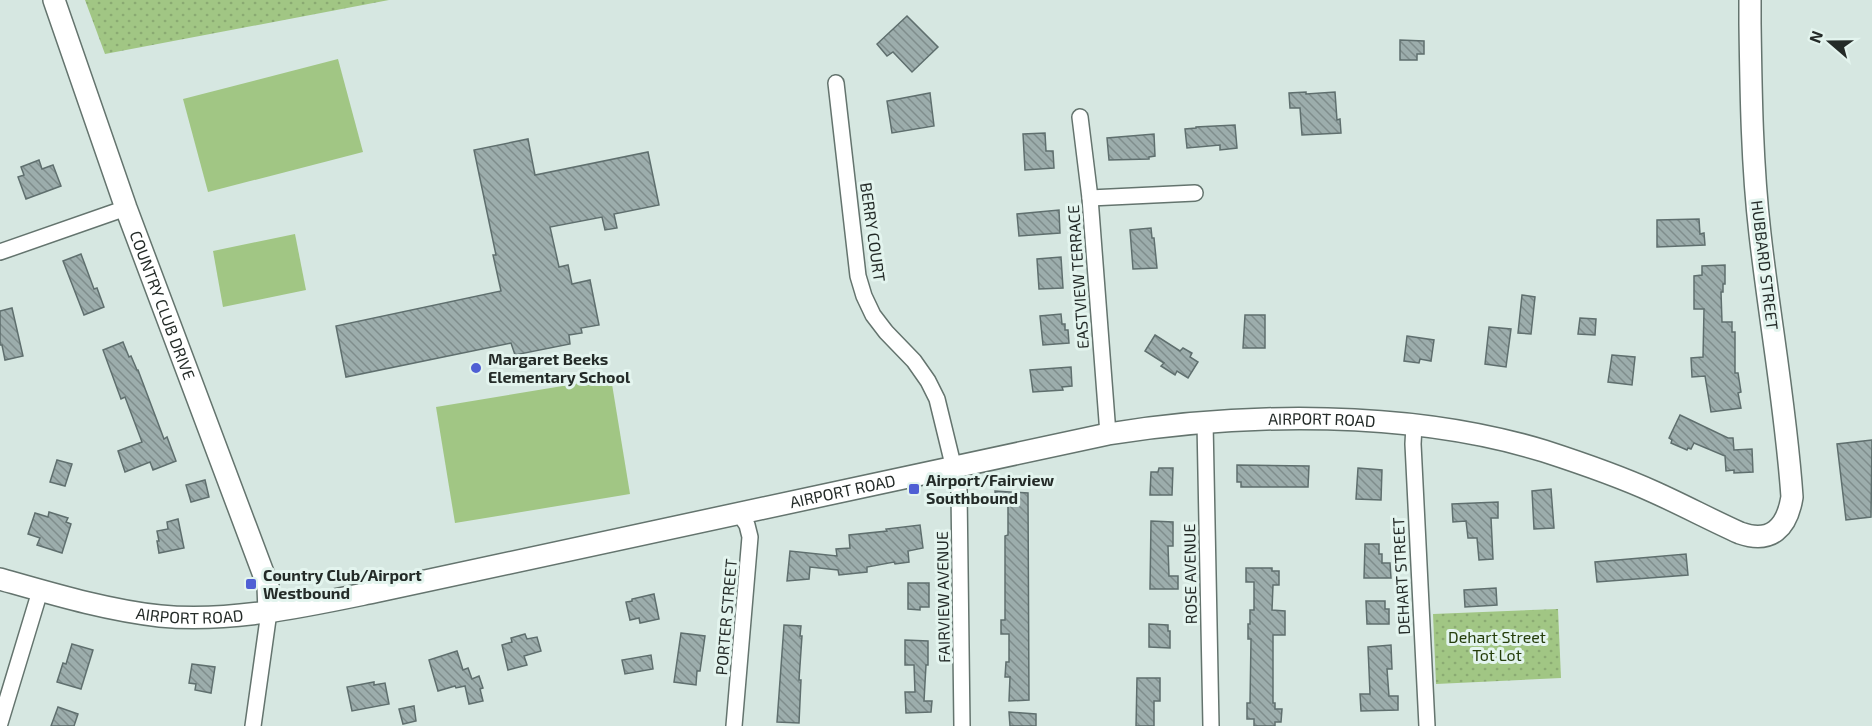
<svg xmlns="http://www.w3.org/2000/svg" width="1872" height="726" font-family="'Exo 2',sans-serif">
  <defs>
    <pattern id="green-dots" width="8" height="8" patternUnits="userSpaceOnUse" patternTransform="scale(1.5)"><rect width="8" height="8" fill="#a1c684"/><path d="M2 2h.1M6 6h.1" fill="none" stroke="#8aaa72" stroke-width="1.8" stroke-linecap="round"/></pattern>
    <pattern id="building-back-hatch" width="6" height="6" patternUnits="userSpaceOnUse" patternTransform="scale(1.5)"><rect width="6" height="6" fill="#9cadac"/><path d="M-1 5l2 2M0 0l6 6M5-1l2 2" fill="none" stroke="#7f8d8c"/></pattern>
  </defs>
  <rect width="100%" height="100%" fill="#d6e7e1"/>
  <g fill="url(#green-dots)">
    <polygon points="85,0 389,0 105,54"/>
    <polygon points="1558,609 1561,678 1436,684 1433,614"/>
  </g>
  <g fill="#a1c684">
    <polygon points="338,59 363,152 208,192 183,99"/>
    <polygon points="295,234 306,290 223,307 213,251"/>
    <polygon points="611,378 630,494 455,523 436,407"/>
  </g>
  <g fill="url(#building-back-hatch)" stroke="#5f6f6e" stroke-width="1.5">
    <polygon points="907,16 938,47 912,72 893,52 887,56 877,44"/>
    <polygon points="1400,40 1424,41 1424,54 1417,54 1417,60 1400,60"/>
    <polygon points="1306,92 1306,94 1335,92 1337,120 1340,119 1341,133 1302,135 1300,108 1290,108 1289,93"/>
    <polygon points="930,93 934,126 892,133 887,101"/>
    <polygon points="1235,125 1237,148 1220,150 1220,145 1187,148 1185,129 1196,128 1196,127"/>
    <polygon points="1045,133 1046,151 1053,151 1054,168 1025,170 1023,134"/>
    <polygon points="1154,134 1155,156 1149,157 1149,159 1109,160 1107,138"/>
    <polygon points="528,139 535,175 648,152 659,205 614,214 617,228 605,230 602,217 550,227 559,267 568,265 572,284 590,280 599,325 581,328 582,333 569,335 570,344 515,355 511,343 346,377 336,326 501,291 493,255 496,255 474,150"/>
    <polygon points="39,160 42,169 53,165 61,186 26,199 18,177 24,175 21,167"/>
    <polygon points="1059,210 1060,233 1019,236 1017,214"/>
    <polygon points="1699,219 1700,234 1704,233 1705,245 1657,247 1657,220"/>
    <polygon points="1151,228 1152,238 1154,238 1157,268 1133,269 1130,230"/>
    <polygon points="81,254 94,289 97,288 104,307 84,315 63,261"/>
    <polygon points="1061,257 1063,288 1039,289 1037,259"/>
    <polygon points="1725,265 1725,284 1723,284 1723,292 1721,292 1722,322 1732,322 1732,332 1735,332 1735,373 1738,373 1741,392 1738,393 1741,408 1711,412 1705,376 1692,377 1691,358 1703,357 1704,309 1694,309 1694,276 1702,275 1702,266"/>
    <polygon points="1522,295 1535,297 1531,334 1518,333"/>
    <polygon points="12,308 23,356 5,360 2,345 0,345 0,311"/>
    <polygon points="1061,314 1062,324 1065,324 1065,330 1068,330 1069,343 1043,345 1040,316"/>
    <polygon points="1245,315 1265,315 1265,348 1243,348"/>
    <polygon points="1580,318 1596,319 1595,335 1578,334"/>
    <polygon points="1489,327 1511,329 1506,367 1485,364"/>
    <polygon points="1155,335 1180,351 1183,348 1192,353 1190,357 1198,362 1188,378 1177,371 1175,375 1161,366 1164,363 1145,351"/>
    <polygon points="1407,336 1434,340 1431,361 1420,359 1419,363 1404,361"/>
    <polygon points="123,342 129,357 131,356 137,370 138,370 164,439 167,437 176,461 153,470 150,462 125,472 118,451 142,442 125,397 121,399 103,350"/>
    <polygon points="1612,355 1635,357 1632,385 1608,382"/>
    <polygon points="1071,367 1072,386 1062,387 1063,390 1033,392 1030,370"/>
    <polygon points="1680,415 1728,438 1733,438 1734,450 1752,449 1753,472 1734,473 1734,470 1726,471 1725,456 1694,443 1691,449 1688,448 1687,450 1671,443 1672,440 1669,438"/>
    <polygon points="1872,440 1871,517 1846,520 1837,444"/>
    <polygon points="57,460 72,464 65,486 50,482"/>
    <polygon points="1237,465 1309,466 1308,487 1241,487 1241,482 1237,482"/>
    <polygon points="1159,468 1173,468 1172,495 1150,495 1151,472 1158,472"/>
    <polygon points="1358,468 1382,470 1381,500 1356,499"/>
    <polygon points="205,480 209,497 191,502 186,485"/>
    <polygon points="1551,489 1554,528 1534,529 1532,491"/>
    <polygon points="995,491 1028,493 1029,700 1009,701 1010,677 1005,677 1006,662 1009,662 1009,634 1001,634 1001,620 1005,620 1005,536 1008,535 1008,505 996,505"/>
    <polygon points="1498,502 1498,518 1491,518 1493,559 1479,560 1477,538 1468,538 1466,521 1453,522 1452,504"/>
    <polygon points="49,512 68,518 66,522 71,524 62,553 37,545 40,538 28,534 35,513 48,517"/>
    <polygon points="178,519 184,548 159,553 157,541 159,541 157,531 168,529 167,522"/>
    <polygon points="1151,521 1173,522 1173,546 1168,546 1169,576 1178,576 1178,589 1150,589"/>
    <polygon points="920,525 923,548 908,551 909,562 895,564 894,562 867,567 867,572 839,575 838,570 810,567 809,579 787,581 790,551 837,556 836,549 850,548 849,535 887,531 886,529"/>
    <polygon points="1365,544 1379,544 1379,554 1382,554 1382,563 1390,563 1391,578 1364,578"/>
    <polygon points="1686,554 1688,575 1597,582 1595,562"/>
    <polygon points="1246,568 1272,568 1272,571 1279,571 1279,585 1273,585 1272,610 1285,611 1285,635 1273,635 1273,703 1275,703 1275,709 1282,709 1281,722 1275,722 1275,726 1254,726 1254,719 1247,719 1247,703 1250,703 1251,639 1248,639 1248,624 1250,624 1250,610 1254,610 1254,582 1246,582"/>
    <polygon points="908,583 929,583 929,607 920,607 920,610 908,609"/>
    <polygon points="1496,588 1497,605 1465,607 1464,590"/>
    <polygon points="654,594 659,619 640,623 639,618 630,620 626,602 632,601 632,599"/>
    <polygon points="1366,601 1385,601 1385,609 1389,609 1389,624 1367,624"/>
    <polygon points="1149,624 1168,625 1168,631 1170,631 1170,648 1149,647"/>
    <polygon points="784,625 801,626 800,636 802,636 799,680 801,680 799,723 777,722"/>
    <polygon points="681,633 705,636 700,671 697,671 696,685 674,682"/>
    <polygon points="525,634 527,639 537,637 541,651 524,656 527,665 508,670 502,645 512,642 511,638"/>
    <polygon points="905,640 928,641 928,665 926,665 924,701 932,701 931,712 906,713 905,692 915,692 914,665 905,665"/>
    <polygon points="72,644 93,650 81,689 57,682 63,663 66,664"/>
    <polygon points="1391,645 1392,669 1387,669 1389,696 1398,696 1398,710 1361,711 1360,694 1370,694 1368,647"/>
    <polygon points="457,651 463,670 468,668 472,679 479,676 483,688 480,689 483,701 469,704 465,686 456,688 455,686 438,691 429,660"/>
    <polygon points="651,655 653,669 625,674 622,660"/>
    <polygon points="192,664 215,667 211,693 195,690 196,684 189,683"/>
    <polygon points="1137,678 1160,678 1160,701 1154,701 1154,726 1136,726"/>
    <polygon points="374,682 374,685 385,683 389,704 352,711 347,687"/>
    <polygon points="414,706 416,721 403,724 399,709"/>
    <polygon points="58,707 78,714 74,726 51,726"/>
    <polygon points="1009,712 1036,714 1036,726 1010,726"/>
  </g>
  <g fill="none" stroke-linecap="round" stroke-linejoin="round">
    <g stroke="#64746e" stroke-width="18">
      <g id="street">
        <polyline points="836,83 858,276 864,296 873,315 886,332 914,361 928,381 937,399 957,481 959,490 962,726"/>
        <polyline points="1080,117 1090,198 1108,434"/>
        <polyline points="1090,198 1195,193"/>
        <polyline points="0,252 126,208"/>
        <polyline points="1205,422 1211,726"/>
        <polyline points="1414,425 1413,444 1427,726"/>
        <polyline points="0,723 40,591"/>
        <polyline points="253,726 269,612"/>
        <polyline points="734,726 750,537 747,525 739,513"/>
      </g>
    </g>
    <g stroke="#64746e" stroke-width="24">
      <g id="secondary">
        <path id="s1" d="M54 0 126 208 268 586 269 612"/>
        <path id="s2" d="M0 579C53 594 106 610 160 616 230 623 306 606 374 592L1108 434C1246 412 1410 410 1544 451 1581 463 1619 476 1654 492 1683 505 1711 520 1740 533 1771 544 1787 528 1792 497 1786 409 1770 322 1760 234 1752 165 1751 95 1750 24V0"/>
      </g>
    </g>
    <use href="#street" stroke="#fff" stroke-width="15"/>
    <use href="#secondary" stroke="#fff" stroke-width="21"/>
  </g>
  <g fill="#4f5fd4" stroke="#e3f4ee" stroke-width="2">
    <circle cx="476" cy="368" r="6"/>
    <rect x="908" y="483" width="12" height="12" rx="3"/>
    <rect x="245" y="578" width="12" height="12" rx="3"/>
  </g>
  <g text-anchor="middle" stroke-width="6" stroke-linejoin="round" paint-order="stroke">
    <g font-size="16" fill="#242b28" stroke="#e3f4ee">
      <text transform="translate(873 232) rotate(82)" y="6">BERRY COURT</text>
      <text transform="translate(1765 265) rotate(83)" y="6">HUBBARD STREET</text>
      <text transform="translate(1078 277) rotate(-94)" y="6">EASTVIEW TERRACE</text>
      <text dy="6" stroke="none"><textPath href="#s1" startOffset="324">COUNTRY CLUB DRIVE</textPath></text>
      <text dy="6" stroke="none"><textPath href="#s2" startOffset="1346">AIRPORT ROAD</textPath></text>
      <text dy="6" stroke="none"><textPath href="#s2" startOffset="860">AIRPORT ROAD</textPath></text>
      <text transform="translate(1190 574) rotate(-91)" y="6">ROSE AVENUE</text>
      <text transform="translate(1401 576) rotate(-93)" y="6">DEHART STREET</text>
      <text transform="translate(943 597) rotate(-91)" y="6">FAIRVIEW AVENUE</text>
      <text dy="6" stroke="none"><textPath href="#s2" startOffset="194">AIRPORT ROAD</textPath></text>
      <text transform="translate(726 617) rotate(-85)" y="6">PORTER STREET</text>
    </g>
    <g font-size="16" font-weight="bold" fill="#242b28" stroke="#e3f4ee" text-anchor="start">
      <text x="488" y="365">Margaret Beeks<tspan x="488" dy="18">Elementary School</tspan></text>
      <text x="926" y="486">Airport/Fairview<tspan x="926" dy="18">Southbound</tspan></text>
      <text x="263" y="581">Country Club/Airport<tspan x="263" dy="18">Westbound</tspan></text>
    </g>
    <g font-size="16" fill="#253e0b" stroke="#e3f4ee">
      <text x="1497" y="643">Dehart Street<tspan x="1497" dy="18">Tot Lot</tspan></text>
    </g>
  </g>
  <g transform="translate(1830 42) rotate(290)" stroke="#e3f4ee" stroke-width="4.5" paint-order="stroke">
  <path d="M0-4.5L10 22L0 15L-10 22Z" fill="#242b28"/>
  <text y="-9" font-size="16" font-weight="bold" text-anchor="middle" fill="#242b28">N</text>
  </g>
</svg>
